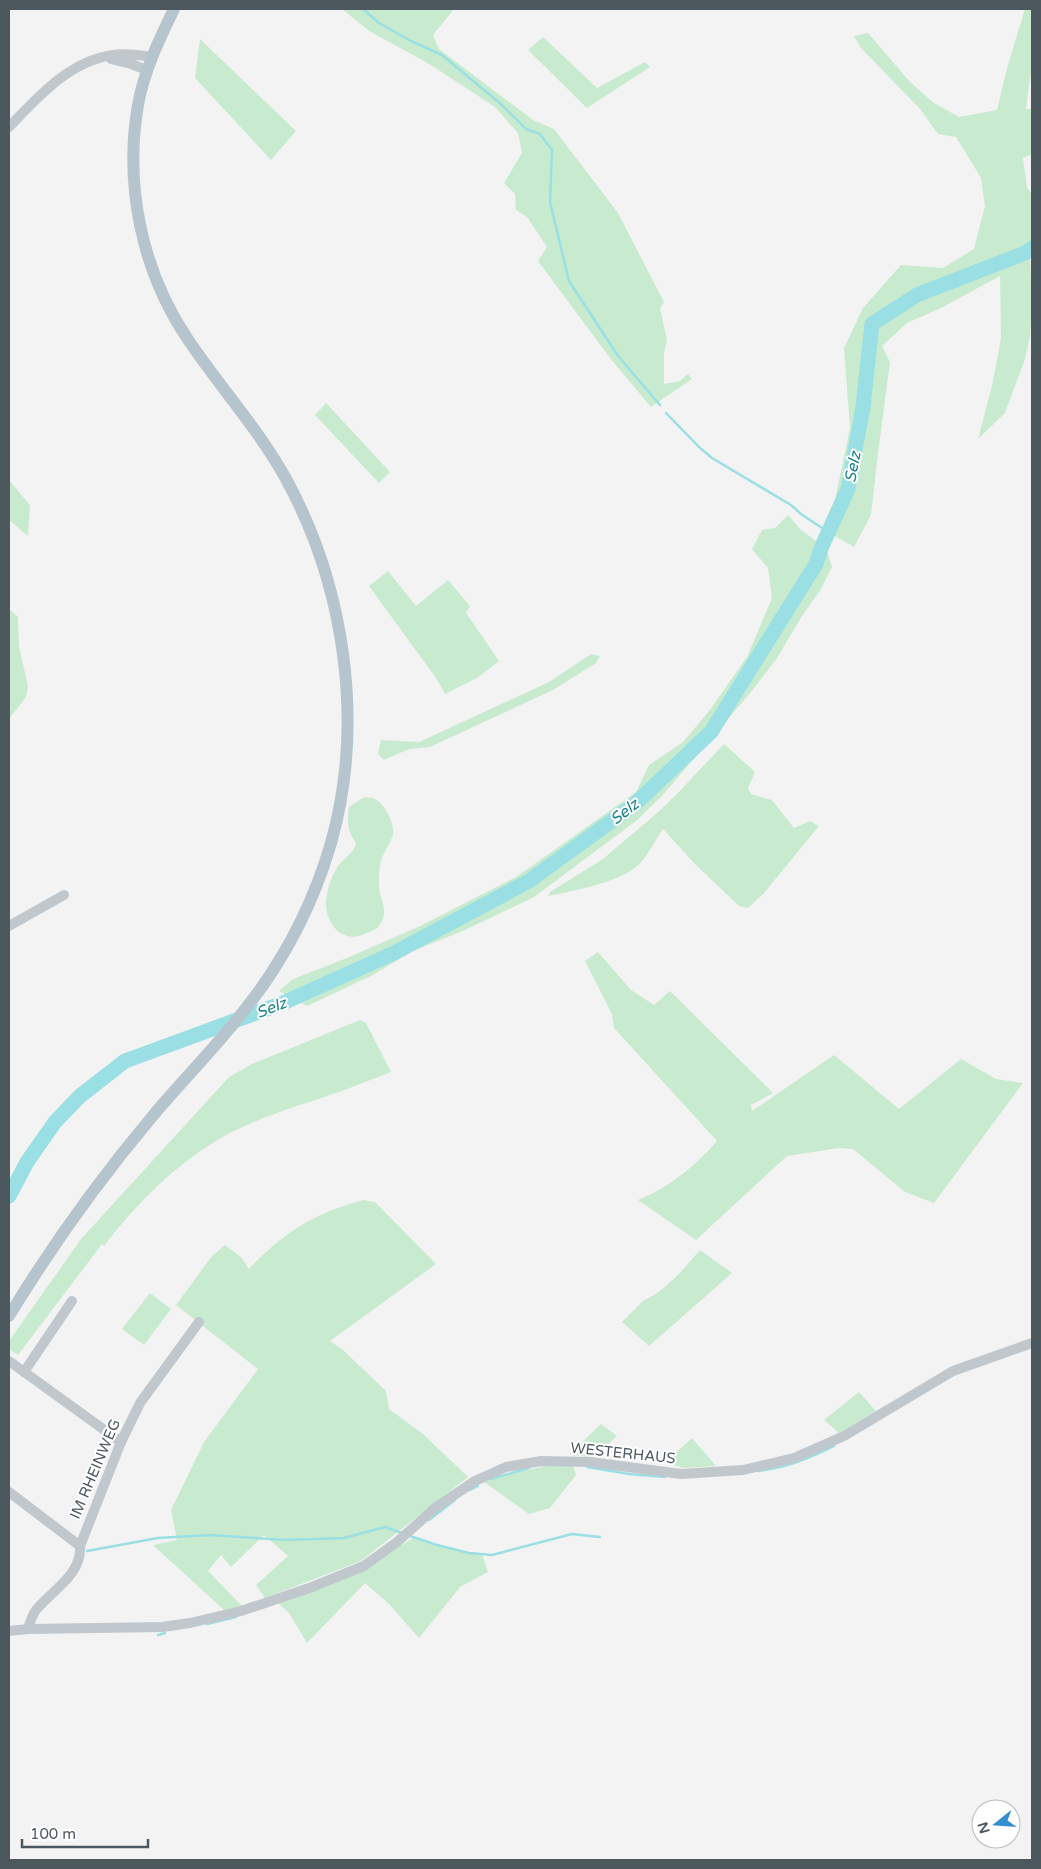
<svg xmlns="http://www.w3.org/2000/svg" width="1041" height="1869" font-family="'Varela Round',sans-serif">
  <rect width="100%" height="100%" fill="#f4f3f3"/>
  <g fill="#c8ebd0">
    <polygon points="342,9 454,9 433,35 439,49 533,120 554,129 618,213 664,302 660,309 667,339 664,353 664,384 680,381 688,374 692,379 651,407 610,358 538,261 547,247 527,217 516,210 515,194 504,183 522,153 518,133 495,107 431,65 369,31"/>
    <polygon points="1025,9 1032,9 1032,70 1030,78 1026,109 1032,109 1032,154 1023,158 1027,187 1032,195 1032,257 1030,258 1032,307 1030,337 1025,359 1005,413 978,439 992,386 1001,338 1000,276 941,308 907,323 882,346 890,362 878,453 871,515 854,547 831,534 825,521 835,500 850,428 844,348 863,308 901,265 943,268 974,249 985,206 981,178 956,137 938,134 920,109 861,48 854,36 868,33 910,82 934,103 959,117 997,110 1007,68"/>
    <polygon points="543,37 597,88 645,62 650,67 587,108 528,50"/>
    <polygon points="200,39 296,131 271,160 195,78"/>
    <polygon points="326,403 390,472 379,483 315,415"/>
    <polygon points="9,480 30,505 28,536 9,520"/>
    <polygon points="788,515 801,530 826,548 832,567 821,589 802,616 777,658 751,692 661,797 636,821 534,897 465,930 413,951 371,976 307,1006 279,991 293,979 347,958 420,926 516,877 636,792 649,765 683,742 709,711 747,657 772,598 768,568 752,549 762,530 775,528"/>
    <polygon points="388,571 416,606 448,580 470,606 466,613 499,661 477,678 445,694 436,678 369,586"/>
    <polygon points="9,609 18,617 19,647 28,686 26,697 9,719"/>
    <polygon points="591,654 600,656 596,663 553,690 430,747 409,749 384,760 378,754 381,740 419,742 549,682"/>
    <path d="M724 744 755 772 748 788 751 794 772 800 794 828 810 821 819 826 764 893 748 908 739 906 695 864 663 829C655 840 646 860 636 867 616 883 573 891 548 896L550 892 603 859 657 813 676 795Z"/>
    <path d="M364 797C367 798 372 797 375 799 385 804 395 824 393 835 390 845 381 855 380 866 379 874 378 885 380 893 383 905 389 916 377 928 375 930 370 932 367 933 344 945 326 926 326 902 327 889 331 877 338 866 344 858 354 853 356 843 347 831 347 820 349 807Z"/>
    <path d="M598 952 631 990 654 1005 670 991 773 1093 751 1105 752 1111 834 1055 899 1109 961 1059 996 1079 1023 1083 934 1203 905 1192 853 1149 839 1148 787 1156 696 1240 638 1200C670 1187 695 1166 717 1141L614 1028 612 1014 585 961Z"/>
    <path d="M360 1020 366 1023 391 1072C375 1078 358 1085 342 1091 296 1107 249 1119 208 1146 169 1171 132 1209 104 1246L102 1244 18 1355 10 1350 9 1352V1341L81 1239 229 1077 252 1064Z"/>
    <path d="M363 1200 375 1202 436 1264 330 1341 343 1350 386 1391 389 1409 423 1434 468 1477 361 1561 265 1598 256 1585 288 1556 264 1535 231 1567 221 1555 208 1571 242 1606 224 1610 153 1545 177 1540 171 1510 204 1442 258 1369 176 1305 212 1256 225 1245 242 1258 249 1269C283 1233 314 1213 363 1200Z"/>
    <polygon points="700,1250 732,1273 649,1346 622,1322 643,1301 659,1292 680,1273"/>
    <polygon points="150,1293 171,1309 144,1345 122,1329"/>
    <polygon points="859,1392 876,1411 839,1433 824,1420"/>
    <polygon points="601,1424 617,1436 594,1458 570,1454"/>
    <polygon points="692,1438 716,1466 682,1468 666,1462"/>
    <polygon points="550,1465 573,1465 576,1475 550,1508 529,1514 484,1482 506,1475"/>
    <polygon points="414,1537 457,1551 482,1554 488,1572 460,1587 419,1638 389,1604 365,1583 307,1643 289,1613 277,1602 361,1572"/>
  </g>
  <g fill="none" stroke-linecap="round" stroke-linejoin="round">
    <g stroke="#9adfe3" stroke-width="2.5">
      <polyline points="363,9 379,23 411,41 442,55 502,105 526,129 540,134 552,150 550,202 569,281 618,356 660,405"/>
      <polyline points="666,413 699,447 712,458 791,505 801,514 828,532"/>
      <polyline points="587,1467 629,1474 665,1477"/>
      <path d="M759 1471C788 1467 808 1459 834 1446"/>
      <polyline points="491,1479 529,1468"/>
      <polyline points="470,1490 478,1486"/>
      <polyline points="429,1520 455,1500"/>
      <polyline points="410,1536 437,1545 469,1553 492,1555 572,1534 600,1537"/>
      <polyline points="87,1551 158,1538 210,1535 285,1540 344,1538 385,1527 402,1533"/>
      <polyline points="207,1624 236,1617"/>
      <polyline points="158,1635 165,1633"/>
    </g>
    <polyline stroke="#9adfe3" stroke-width="15" points="9,1196 27,1162 55,1122 80,1096 125,1061 283,1003 394,953 529,881 635,804 711,732 816,564 822,546 848,489 863,407 872,324 917,295 1025,253 1032,248"/>
    <g stroke="#c0c8cd" stroke-width="10">
      <polyline points="111,59 131,64 147,70"/>
      <path d="M9 127C38 97 69 61 113 55 126 53 139 55 152 57"/>
      <polyline points="9,926 64,895"/>
      <polyline points="9,1361 121,1442"/>
      <polyline points="24,1372 72,1301"/>
      <polyline points="9,1492 80,1546"/>
      <path d="M28 1629C30 1623 32 1615 36 1610 52 1590 82 1575 80 1546L121 1442 140 1403 199 1322"/>
      <polyline points="9,1631 28,1629 163,1627 190,1623 241,1611 271,1601 312,1587 364,1566 397,1542 435,1508 475,1481 506,1467 541,1461 590,1462 681,1474 743,1470 794,1458 844,1436 953,1371 1032,1343"/>
    </g>
    <path stroke="#b6c5cd" stroke-width="12" d="M9 1316C51 1247 99 1180 151 1118 181 1082 214 1049 243 1012 284 961 313 905 331 843 365 723 345 586 285 477 257 427 219 386 187 338 142 271 124 185 138 105 144 71 159 40 174 9"/>
  </g>
  <g text-anchor="middle" stroke-width="4" stroke-linejoin="round" paint-order="stroke">
    <g font-size="15" fill="#4c585e" stroke="#fff">
      <text transform="translate(623 1453) rotate(6)" y="5">WESTERHAUS</text>
      <text transform="translate(95 1469) rotate(-67)" y="5">IM RHEINWEG</text>
    </g>
    <g font-size="16" font-style="italic" fill="#1c838a" stroke="#fff">
      <text transform="translate(852 467) rotate(-79)" y="6">Selz</text>
      <text transform="translate(624 811) rotate(-38)" y="6">Selz</text>
      <text transform="translate(271 1007) rotate(-21)" y="6">Selz</text>
    </g>
  </g>
  <rect width="1041" height="1869" fill="none" stroke="#4c585e" stroke-width="20"/>
  <g transform="translate(996 1824) rotate(253)"><circle r="24" fill="#ffffff" stroke="#b7bcbf"/>
  <path d="M0-4L9 19L0 12L-9 19Z" fill="#318fd0"/>
  <text y="-8" font-size="14" font-weight="bold" text-anchor="middle" fill="#4c585e">N</text>
  </g>
  <path d="M22 1839v8h126v-8" fill="none" stroke="#4c585e" stroke-width="2.5"/>
  <text x="30" y="1839" font-size="15" fill="#4c585e" stroke="#ffffff" stroke-width="4" paint-order="stroke">100 m</text>
</svg>
